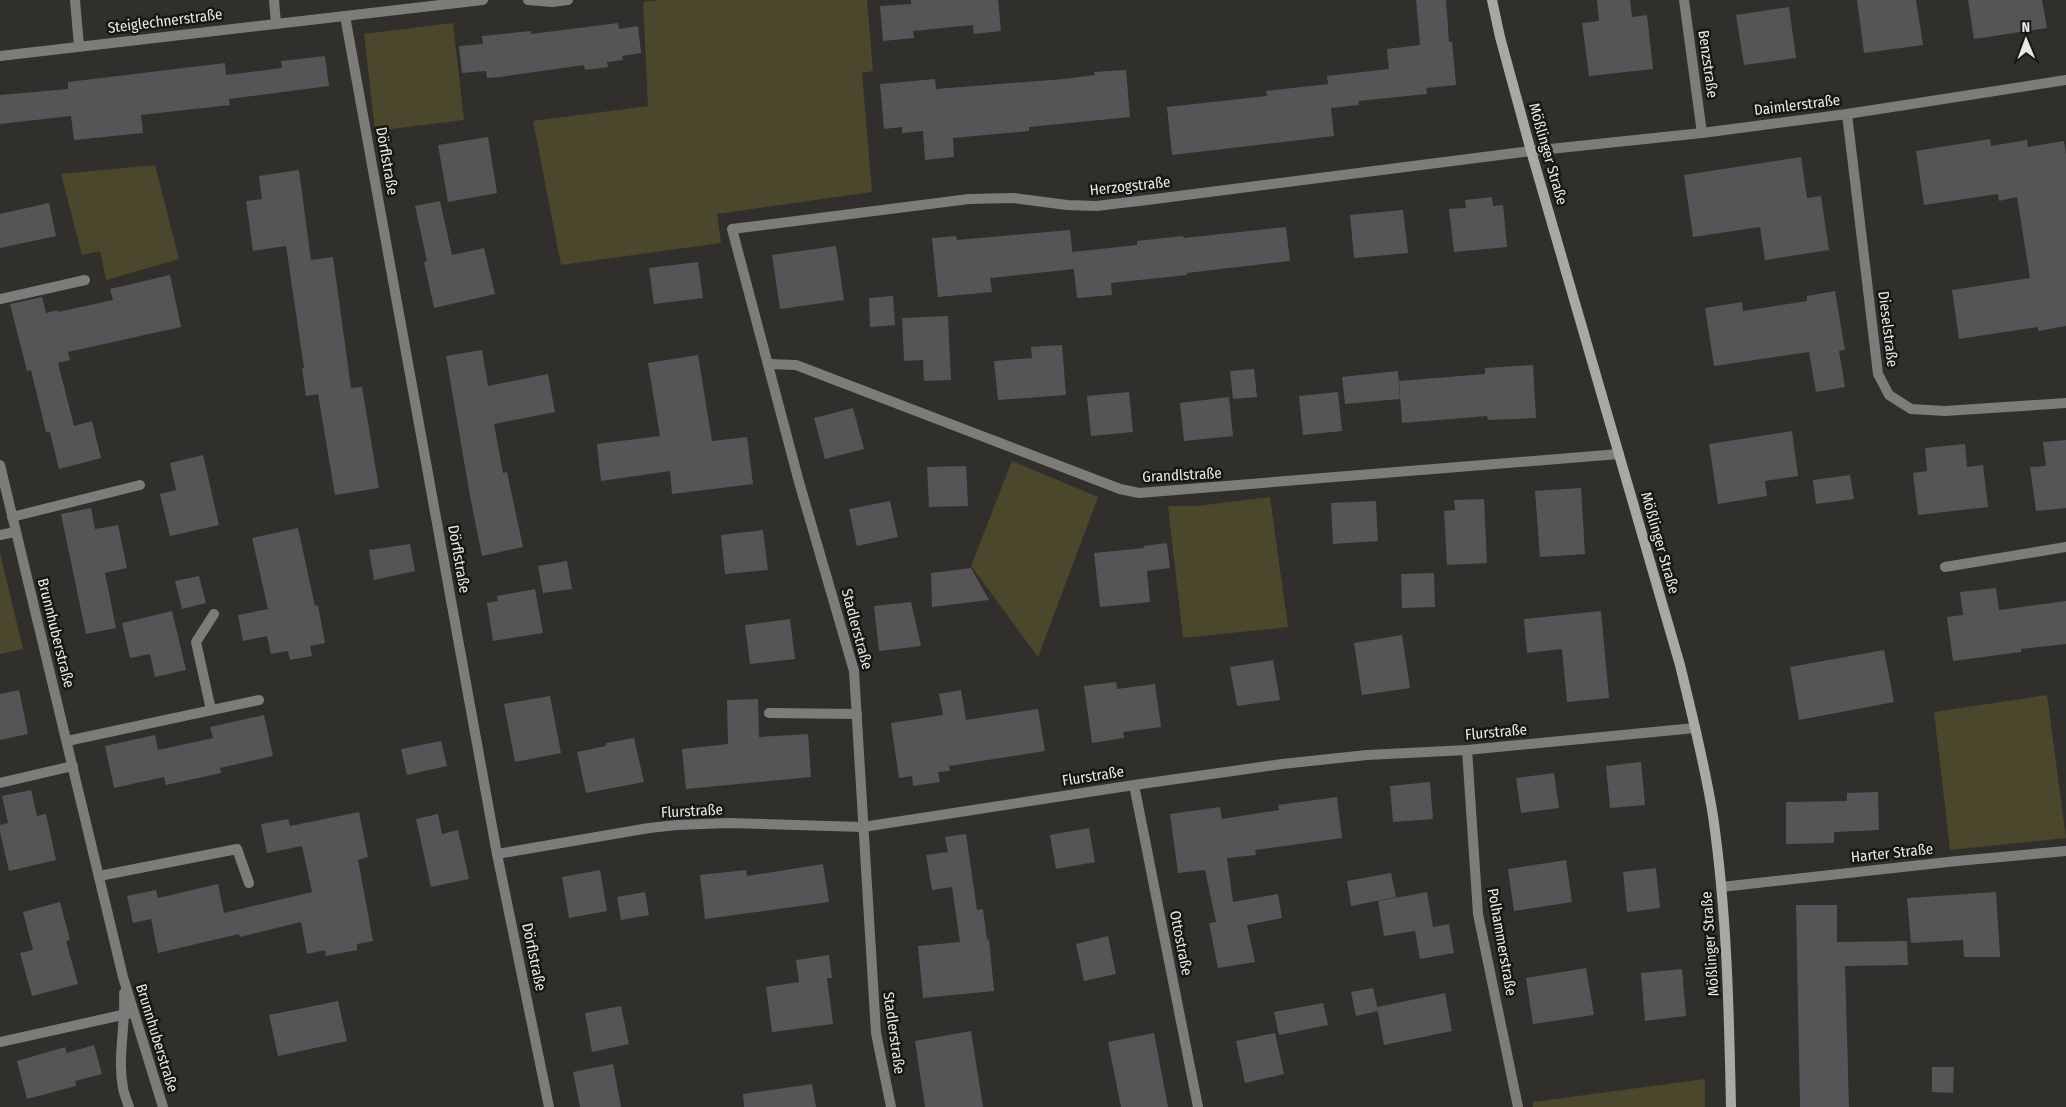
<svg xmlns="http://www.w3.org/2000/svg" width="2066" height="1107" font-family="'Fira Sans Condensed',sans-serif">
  <rect width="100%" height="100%" fill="#302f2b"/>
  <g fill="#4b472d">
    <polygon points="661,0 867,0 873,71 862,73 872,192 717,214 721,243 561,265 533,121 648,106 643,2"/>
    <polygon points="453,23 464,120 375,131 364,34"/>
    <polygon points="155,165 179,259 106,280 100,251 82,255 61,174"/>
    <polygon points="1012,461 1098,497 1038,657 971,566"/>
    <polygon points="1270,497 1288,627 1183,638 1168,506 1197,506"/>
    <polygon points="0,553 23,649 0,654"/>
    <polygon points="2047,695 2066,838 1950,850 1934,712"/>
    <polygon points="1705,1079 1705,1107 1533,1107 1533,1102"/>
  </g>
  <g fill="#575457">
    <polygon points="911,0 998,0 1001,31 974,34 973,25 913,31 914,38 883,41 880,6 911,4"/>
    <polygon points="1416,0 1446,0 1449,42 1452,42 1456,85 1426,88 1427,94 1358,101 1359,105 1331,108 1334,136 1172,155 1167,107 1267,96 1266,91 1328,84 1327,76 1389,69 1387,49 1420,45"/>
    <polygon points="1597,0 1630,0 1632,17 1647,15 1653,69 1589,76 1582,23 1599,21"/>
    <polygon points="1857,0 1916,0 1923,45 1864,53"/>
    <polygon points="1968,0 2042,0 2047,28 1974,39"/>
    <polygon points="1789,7 1796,58 1744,65 1736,15"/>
    <polygon points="618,23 619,29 638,26 641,53 622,56 623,60 607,62 608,67 585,70 584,65 500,77 487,78 486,71 462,73 459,46 483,44 482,36 531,31 531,34"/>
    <polygon points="325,56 329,86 229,99 230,105 141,115 143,133 74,140 71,116 0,124 0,95 68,89 68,82 225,63 226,75 251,72 282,68 281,61"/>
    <polygon points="1126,70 1130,117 1029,127 1029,131 953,138 954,157 925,160 923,131 902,133 902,127 884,129 880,84 935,79 936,89 1064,79 1095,75 1094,72"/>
    <polygon points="488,137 497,193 448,202 438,145"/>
    <polygon points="1990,139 1991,146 2027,140 2028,147 2064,141 2066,154 2066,326 2038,331 2038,327 1959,339 1952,290 2030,278 2017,197 1999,201 1998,194 1924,205 1916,151"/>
    <polygon points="1801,157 1807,198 1821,196 1829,250 1765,260 1760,227 1693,237 1684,175"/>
    <polygon points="299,170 311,260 333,257 351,388 362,387 379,488 335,495 318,394 306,396 302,368 304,368 286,246 253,251 246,201 262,199 259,176"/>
    <polygon points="1492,197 1493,206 1503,205 1507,247 1454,252 1449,209 1466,208 1465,200"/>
    <polygon points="440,201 452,255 484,248 495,294 434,308 424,262 427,261 415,206"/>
    <polygon points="49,203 56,236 0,248 0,214"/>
    <polygon points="1403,210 1408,253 1354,258 1350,215"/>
    <polygon points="1286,227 1290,261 1187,273 1187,275 1111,283 1112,295 1077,298 1072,252 1137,245 1137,241 1183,236 1184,238"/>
    <polygon points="1070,230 1074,269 990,278 992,292 938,297 932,238 956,236 957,240"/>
    <polygon points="836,246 844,300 780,309 772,255"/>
    <polygon points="698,262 703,298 654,304 649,268"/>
    <polygon points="170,275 181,327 68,352 70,360 58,363 74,426 92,421 101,458 59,469 50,432 46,432 31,370 27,371 10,304 42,297 46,313 58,310 58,312 113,300 110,289"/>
    <polygon points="1835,291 1845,350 1839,351 1845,387 1816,392 1809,352 1714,366 1705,308 1742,302 1743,311 1807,301 1807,296"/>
    <polygon points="893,296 895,325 870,327 869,298"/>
    <polygon points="948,316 951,380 924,381 923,360 904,361 902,318"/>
    <polygon points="1062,345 1066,395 998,400 994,361 1032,358 1031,347"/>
    <polygon points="482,350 488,386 548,374 555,412 494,424 503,473 507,472 523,547 482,556 470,496 446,356"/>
    <polygon points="698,355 712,441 747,437 753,484 672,494 670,471 601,481 597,444 660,436 648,363"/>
    <polygon points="1533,365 1536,418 1488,420 1487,416 1402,423 1399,381 1485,374 1485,368"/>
    <polygon points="1254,369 1257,397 1233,399 1230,371"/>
    <polygon points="1398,371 1400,399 1345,404 1342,377"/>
    <polygon points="1129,392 1133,432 1091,436 1087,396"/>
    <polygon points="1338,392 1342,431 1303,435 1299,396"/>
    <polygon points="1229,397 1233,436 1184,441 1180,403"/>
    <polygon points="853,408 864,449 825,459 814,418"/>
    <polygon points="1792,431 1798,476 1765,481 1767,496 1718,504 1709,444"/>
    <polygon points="2066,440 2066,508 2036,511 2030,467 2046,466 2043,442"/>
    <polygon points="1965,444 1967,467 1983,465 1988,507 1918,515 1913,473 1927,471 1925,448"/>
    <polygon points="203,455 219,525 170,536 160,494 176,490 170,463"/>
    <polygon points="966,466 968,506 929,507 927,467"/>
    <polygon points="1850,475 1854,499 1816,504 1813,480"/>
    <polygon points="1581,488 1585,554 1540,557 1535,491"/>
    <polygon points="1484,499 1487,563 1447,565 1444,511 1455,510 1454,500"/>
    <polygon points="890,501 898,537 857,546 849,509"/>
    <polygon points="1376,501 1378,541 1333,544 1331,503"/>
    <polygon points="91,508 95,529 118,525 127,568 105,573 116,628 86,634 61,514"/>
    <polygon points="298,528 315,606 318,605 325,643 310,646 312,656 290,660 288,651 271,654 267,636 243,641 238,615 268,609 252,538"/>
    <polygon points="763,530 768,570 725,574 721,535"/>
    <polygon points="1167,543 1170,568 1147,571 1150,602 1100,607 1094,553 1144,548 1144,546"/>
    <polygon points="410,544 415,571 374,580 369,550"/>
    <polygon points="567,561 572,589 543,593 538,566"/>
    <polygon points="971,568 989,600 932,607 931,573"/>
    <polygon points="1434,573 1435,607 1402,608 1401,574"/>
    <polygon points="199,576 206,603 182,609 175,581"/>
    <polygon points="1996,588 1999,610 2066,601 2066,644 2021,649 2021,652 1953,661 1947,617 1963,615 1960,592"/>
    <polygon points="535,589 543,633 493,641 487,603 498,601 497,596"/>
    <polygon points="911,602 921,646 879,651 874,606"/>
    <polygon points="172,611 186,670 155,677 150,654 130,658 122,623"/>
    <polygon points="1601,611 1609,698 1567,702 1562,649 1527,653 1524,619"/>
    <polygon points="790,619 795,659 750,664 745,625"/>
    <polygon points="1402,635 1410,688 1362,695 1354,643"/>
    <polygon points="1884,650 1894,702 1799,720 1790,667"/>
    <polygon points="1273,660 1280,700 1237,706 1230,667"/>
    <polygon points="1116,682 1117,689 1155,684 1161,727 1123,732 1124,738 1092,743 1084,686"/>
    <polygon points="19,690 28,734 0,740 0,694"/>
    <polygon points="961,690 966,720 1038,709 1045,751 949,766 950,771 938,772 940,782 913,786 912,776 899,778 891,723 943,715 939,694"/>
    <polygon points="550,696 561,753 515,762 504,704"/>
    <polygon points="758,699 759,737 808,734 811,777 686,789 682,749 728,744 727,700"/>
    <polygon points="264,715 273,756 220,768 221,773 166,785 164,777 114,788 105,746 155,735 158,750 213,738 210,727"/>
    <polygon points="634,738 644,782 586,793 577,752 606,746 606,743"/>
    <polygon points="441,741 447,766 407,775 401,749"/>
    <polygon points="1641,762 1645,805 1610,808 1606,766"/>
    <polygon points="1554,773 1559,808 1521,813 1516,778"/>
    <polygon points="1430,782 1433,819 1393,822 1390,786"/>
    <polygon points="31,790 37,816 46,814 56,860 9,871 0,832 0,825 8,823 2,796"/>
    <polygon points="1878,792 1879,830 1834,832 1834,843 1786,844 1786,802 1847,801 1847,793"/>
    <polygon points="1337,797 1342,838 1255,850 1256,855 1227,858 1233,902 1278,894 1282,918 1247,925 1255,962 1218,968 1209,923 1216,922 1205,870 1178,873 1170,814 1220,807 1222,819 1279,810 1278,805"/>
    <polygon points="359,812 368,857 358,860 373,941 357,944 357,950 326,956 325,950 307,954 301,922 240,937 239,934 158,953 151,919 133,923 127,896 156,890 158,898 218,884 224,913 312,892 302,846 267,853 261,824 288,819 290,826"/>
    <polygon points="438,814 442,834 458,830 469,879 431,887 416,819"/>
    <polygon points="1089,828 1095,862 1056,869 1050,835"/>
    <polygon points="966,834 977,910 983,909 987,940 989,939 994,991 923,998 918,946 960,942 952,887 932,890 926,855 948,852 945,837"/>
    <polygon points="1566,860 1572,902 1514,911 1508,869"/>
    <polygon points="823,864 829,902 705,919 700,875 746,870 747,876"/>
    <polygon points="1656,868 1660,908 1627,912 1623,872"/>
    <polygon points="600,870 607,911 569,918 562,877"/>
    <polygon points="1391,873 1396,897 1351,906 1347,881"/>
    <polygon points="645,892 649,915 621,920 617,897"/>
    <polygon points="1427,892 1433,927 1449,924 1454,953 1420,959 1415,931 1384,936 1378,901"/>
    <polygon points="1996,892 2000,957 1964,957 1963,940 1911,943 1907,898"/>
    <polygon points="60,902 70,940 66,941 78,984 32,996 20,953 33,950 23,912"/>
    <polygon points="1796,905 1837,905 1837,942 1907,941 1908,965 1845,966 1849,1107 1800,1107"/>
    <polygon points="1108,936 1116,974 1084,981 1076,944"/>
    <polygon points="829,955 832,978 827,978 833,1024 772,1032 766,987 799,982 796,960"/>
    <polygon points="1586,968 1594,1015 1533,1024 1526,978"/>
    <polygon points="1682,969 1686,1016 1645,1021 1641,973"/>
    <polygon points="1373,988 1378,1011 1356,1016 1351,992"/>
    <polygon points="1445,993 1452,1031 1384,1045 1377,1007"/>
    <polygon points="338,1001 347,1041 278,1056 269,1015"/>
    <polygon points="1323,1003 1328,1025 1279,1035 1274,1012"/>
    <polygon points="621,1006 629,1044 592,1052 585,1013"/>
    <polygon points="971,1031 983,1107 925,1107 915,1041"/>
    <polygon points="1154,1033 1168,1107 1121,1107 1108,1042"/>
    <polygon points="1275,1033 1284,1074 1245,1083 1236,1041"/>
    <polygon points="94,1045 102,1074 75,1081 76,1086 27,1099 17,1061 65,1047 67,1053"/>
    <polygon points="613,1064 621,1107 580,1107 573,1072"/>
    <polygon points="1932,1067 1954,1067 1953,1093 1932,1092"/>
    <polygon points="812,1084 816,1107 744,1107 743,1094"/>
  </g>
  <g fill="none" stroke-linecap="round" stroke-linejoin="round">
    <g stroke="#7d7c7a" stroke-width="10">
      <polyline points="75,0 79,46"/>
      <polyline points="274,0 276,24"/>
      <polyline points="0,299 85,280"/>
      <polyline points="12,517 140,485"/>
      <polyline points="1945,567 2066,547"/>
      <polyline points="211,710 196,642 214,614"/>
      <polyline points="769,713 857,714"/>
      <polyline points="0,1042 131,1013"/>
    </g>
    <g stroke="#7d7c7a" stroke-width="10">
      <polyline points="528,0 552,2 568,0"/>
      <polyline points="1684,0 1702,133"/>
      <polyline points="345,16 497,854 549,1107"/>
      <polyline points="0,56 483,0"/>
      <polyline points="1847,114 1878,374 1889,395 1911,409 1945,411 2066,403"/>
      <polyline points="768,364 796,365 1120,489 1139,493 1619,454"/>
      <polyline points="0,465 123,977 163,1107"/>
      <polyline points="0,535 15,532"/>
      <polyline points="67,741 259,700"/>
      <polyline points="1467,750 1478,914 1518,1107"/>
      <polyline points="0,783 73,766"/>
      <polyline points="1134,785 1198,1107"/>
      <polyline points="497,854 649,828 677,825 728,823 863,827 1134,785 1282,764 1367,755 1467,750 1695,728"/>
      <polyline points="99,876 237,849 249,883"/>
      <polyline points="1721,887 1957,861 2066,851"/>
      <path d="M124 993C126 1025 117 1057 123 1088 124 1094 127 1101 129 1107"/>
      <polyline points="891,1107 876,1033 854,671 799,482 732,229 969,199 1013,198 1067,205 1096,206 1147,200 1531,151 1702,133 1847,114 2066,80"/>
    </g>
    <path stroke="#a9a8a5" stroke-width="10" d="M1492 0 1500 37 1531 151 1680 665C1692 715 1705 765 1713 816 1727 913 1729 1010 1731 1107"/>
  </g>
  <g text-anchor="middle" stroke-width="5" stroke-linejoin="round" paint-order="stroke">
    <g font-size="15" fill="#e8e8e5" stroke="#171715">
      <text transform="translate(165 21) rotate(-7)" y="5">Steiglechnerstraße</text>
      <text transform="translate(1708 64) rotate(82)" y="5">Benzstraße</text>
      <text transform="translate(1797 105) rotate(-7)" y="5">Daimlerstraße</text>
      <text transform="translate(1548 154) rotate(74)" y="5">Mößlinger Straße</text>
      <text transform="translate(387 161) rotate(80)" y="5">Dörflstraße</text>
      <text transform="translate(1130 186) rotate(-6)" y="5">Herzogstraße</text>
      <text transform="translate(1888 329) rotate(83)" y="5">Dieselstraße</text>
      <text transform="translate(1182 475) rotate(-3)" y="5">Grandlstraße</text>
      <text transform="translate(1660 543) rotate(74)" y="5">Mößlinger Straße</text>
      <text transform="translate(459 559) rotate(80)" y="5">Dörflstraße</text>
      <text transform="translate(857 629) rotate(75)" y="5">Stadlerstraße</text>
      <text transform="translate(56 633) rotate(76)" y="5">Brunnhuberstraße</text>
      <text transform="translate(1496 732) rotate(-5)" y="5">Flurstraße</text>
      <text transform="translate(1093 776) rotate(-9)" y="5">Flurstraße</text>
      <text transform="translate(692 811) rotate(-3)" y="5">Flurstraße</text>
      <text transform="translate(1892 853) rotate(-6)" y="5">Harter Straße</text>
      <text transform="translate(1502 942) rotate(80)" y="5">Polhammerstraße</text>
      <text transform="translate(1181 943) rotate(79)" y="5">Ottostraße</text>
      <text transform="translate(1710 944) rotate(-94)" y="5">Mößlinger Straße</text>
      <text transform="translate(534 957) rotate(78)" y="5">Dörflstraße</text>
      <text transform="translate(894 1033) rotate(82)" y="5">Stadlerstraße</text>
      <text transform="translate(157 1038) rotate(73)" y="5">Brunnhuberstraße</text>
    </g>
  </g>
  <g transform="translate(2026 40) rotate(359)" stroke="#171715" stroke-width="4" paint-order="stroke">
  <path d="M0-4L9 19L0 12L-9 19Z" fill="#e8e8e5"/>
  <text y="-8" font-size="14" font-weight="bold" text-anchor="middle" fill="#e8e8e5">N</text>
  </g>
</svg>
